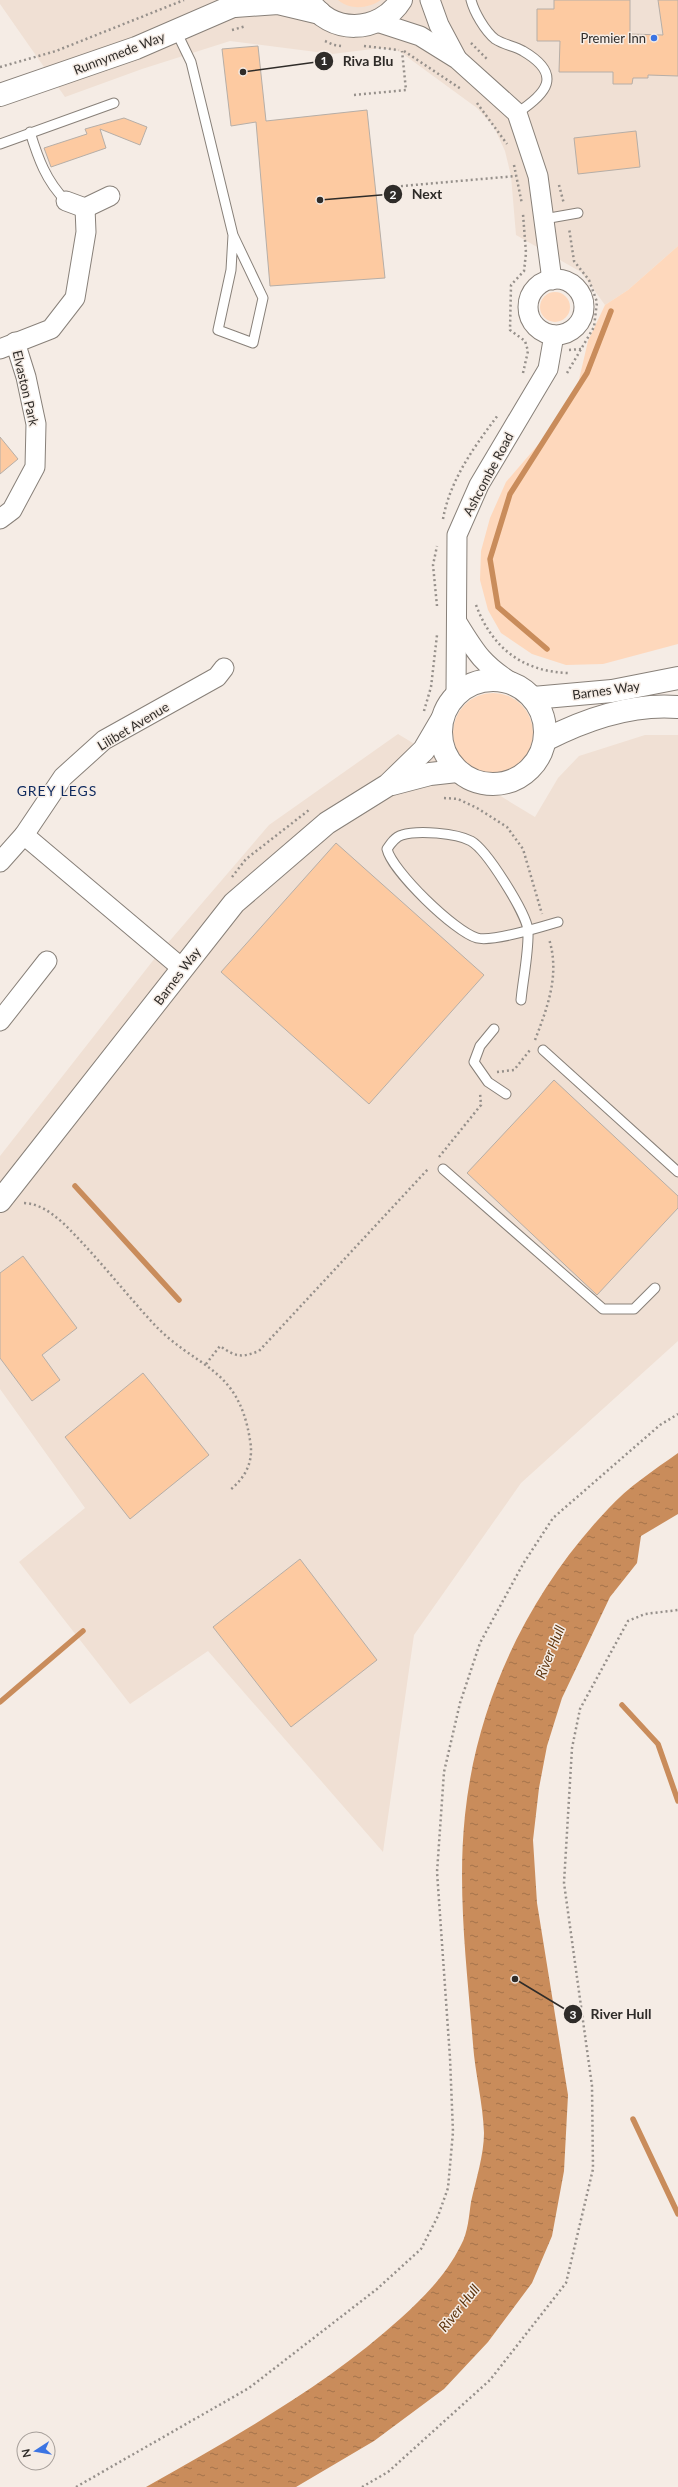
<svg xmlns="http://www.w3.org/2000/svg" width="678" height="2487" font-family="Lato,sans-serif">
  <defs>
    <pattern id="water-ripples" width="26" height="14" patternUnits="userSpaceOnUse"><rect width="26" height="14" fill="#c98c5b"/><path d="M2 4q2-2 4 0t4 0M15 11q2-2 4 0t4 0" fill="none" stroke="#a4734b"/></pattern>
  </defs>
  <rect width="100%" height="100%" fill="#f5ece5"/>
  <g fill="#f0e0d4">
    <polygon points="0,0 678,0 678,246 628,290 605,305 581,272 516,235 511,176 505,151 494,127 477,108 399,51 381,48 332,54 230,41 142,69 65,97 0,4"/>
    <polygon points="398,734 535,817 558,778 579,756 645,735 678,735 678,1341 521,1483 414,1635 383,1852 208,1651 130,1704 19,1562 85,1508 0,1389 0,1156 155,958 269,825"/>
  </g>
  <g fill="#fed8bc">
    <path d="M338 0H381C369 8 351 11 338 0Z"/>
    <polygon points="678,246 678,644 603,664 566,665 532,654 501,633 488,610 480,580 481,551 490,518 506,482 549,432 578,384 588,341 605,305 628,290"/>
    <circle cx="555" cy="307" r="15"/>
    <circle cx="493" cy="733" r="40"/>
  </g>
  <path fill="url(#water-ripples)" d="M678 1453V1514L641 1536 637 1563 610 1597 562 1698 547 1746 539 1788 533 1840 537 1903 568 2095 564 2171 552 2236 532 2283 488 2342 444 2389 374 2441 296 2487H146C234 2437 326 2386 401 2318 425 2296 446 2275 461 2245 468 2233 469 2215 471 2202 476 2180 484 2154 484 2133 483 2103 475 2073 473 2044 467 1968 457 1891 465 1815 477 1700 529 1592 608 1509 628 1487 654 1470 678 1453Z"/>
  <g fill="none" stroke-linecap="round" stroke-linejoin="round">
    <g stroke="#c98c5b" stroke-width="5.5">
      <polyline points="547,649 498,607 490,559 510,494 587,373 611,311"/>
      <polyline points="75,1186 179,1300"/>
      <polyline points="0,1702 83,1631"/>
      <polyline points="622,1705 658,1744 678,1801"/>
      <polyline points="633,2119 678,2214"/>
    </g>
  </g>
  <g fill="#fdcaa1" stroke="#b6aea7">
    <polygon points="554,0 630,0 630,34 663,35 658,0 678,0 678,76 648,75 648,78 633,78 632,84 613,84 613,72 559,72 560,41 537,41 537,9 554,9"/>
    <polygon points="258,46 266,121 367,110 385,278 270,286 256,122 231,126 222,49"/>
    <polygon points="124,118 147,127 140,145 100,129 106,148 51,167 44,148 87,134 85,129"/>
    <polygon points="636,131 640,167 578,174 574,138"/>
    <polygon points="0,437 18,459 0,474"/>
    <polygon points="336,843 484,975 369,1104 221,972"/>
    <polygon points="554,1080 678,1196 678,1208 597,1295 467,1173"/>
    <polygon points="23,1256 77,1328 42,1355 60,1380 32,1401 0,1358 0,1273"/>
    <polygon points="143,1373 209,1455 130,1519 65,1437"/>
    <polygon points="300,1559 377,1660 291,1727 213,1627"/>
  </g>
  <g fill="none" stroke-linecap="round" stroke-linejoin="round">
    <g stroke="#888079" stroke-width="11">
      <g id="service">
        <path d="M471 0C474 12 485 31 495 39 504 45 515 46 523 51 564 75 546 94 517 113"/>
        <polyline points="176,31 191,62 233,235 231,270 218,330 253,343 263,298 233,235"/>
        <path d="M30 132C38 158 46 181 66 201"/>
        <polyline points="0,144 114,103"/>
        <polyline points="544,219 578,213"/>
        <path d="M521 1000C523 979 529 951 528 930 526 913 487 850 471 841 456 833 418 830 402 835 395 837 391 843 387 849 392 871 455 932 477 938 493 942 541 927 558 922"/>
        <polyline points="494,1029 480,1046 474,1062 488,1082 506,1094"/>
        <polyline points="543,1050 678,1172"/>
        <polyline points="443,1169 603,1309 634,1309 655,1288"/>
      </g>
    </g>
    <g stroke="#888079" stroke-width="21">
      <g id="minor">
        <polyline points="430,0 439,25 456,57"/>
        <polyline points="377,22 420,36 457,59 517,113 538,176 552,280"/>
        <polyline points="66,201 85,208 110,196"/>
        <circle cx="556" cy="307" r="28"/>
        <polyline points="0,349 51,329 75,298 86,232 85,208"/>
        <polyline points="0,519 12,510 35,467 36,424 26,377 15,342"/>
        <path d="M457 622C476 653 483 665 514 684"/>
        <polyline points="456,694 457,535 479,485 548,369 554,335"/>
        <polyline points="24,835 183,969"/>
        <polyline points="0,862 24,835 63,777 104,740 217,677 224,668"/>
        <polyline points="0,1021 47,961"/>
      </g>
    </g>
    <g stroke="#888079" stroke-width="24">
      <g id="tertiary">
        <path d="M309 0C329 35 380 34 401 0"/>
        <polyline points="235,6 278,3 320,13"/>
        <polyline points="0,95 136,48 247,0"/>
        <circle cx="493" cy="732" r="52"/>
        <polyline points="533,698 612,691 678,678"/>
        <path d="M545 740C586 719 631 703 678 707"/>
        <polyline points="392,784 430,774 457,771"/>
        <polyline points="0,1201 234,903 327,823 388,785 424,750 441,721"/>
      </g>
    </g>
    <g stroke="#96908b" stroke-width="2.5" stroke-dasharray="2 3" stroke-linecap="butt">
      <polyline points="232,30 246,26"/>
      <polyline points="325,41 334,45 341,46"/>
      <polyline points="471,43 488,60"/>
      <polyline points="364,46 399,50"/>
      <polyline points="404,51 461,89"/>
      <polyline points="0,67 56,51 184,0"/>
      <polyline points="354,95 406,90 402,51"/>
      <polyline points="477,103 507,144"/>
      <polyline points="514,165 522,204"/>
      <polyline points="559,185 564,204"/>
      <polyline points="391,187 516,176"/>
      <polyline points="569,350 581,349"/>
      <polyline points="523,373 528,351 525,341 510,330 511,285 524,271 526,253 523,214"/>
      <polyline points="567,373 594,327 597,302 589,280 574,261 569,228"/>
      <path d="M443 519C450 480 474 447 498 415"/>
      <path d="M476 605C492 648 523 672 569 673"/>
      <polyline points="437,606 433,565 437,546"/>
      <polyline points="424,711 431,687 437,635"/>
      <polyline points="444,798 458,799 477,808 507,827 523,849 542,914"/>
      <polyline points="232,877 246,859 309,810"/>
      <path d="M535 1040C548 1006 560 974 549 939"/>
      <polyline points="497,1072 514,1070 530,1050"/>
      <polyline points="439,1157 481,1105 480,1093"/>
      <path d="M24 1203C40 1204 50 1212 62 1222 94 1253 121 1288 151 1321 194 1369 238 1364 250 1440 254 1461 246 1477 230 1490"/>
      <path d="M206 1364 220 1346C236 1357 241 1358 259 1351L429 1168"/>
      <polyline points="76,2487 249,2388 377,2289 421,2249 438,2216 448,2188 453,2132 450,2058 437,1872 444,1772 460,1703 480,1643 523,1564 553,1518 660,1425 678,1414"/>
      <polyline points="362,2487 388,2472 490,2380 566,2283 593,2169 592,2086 564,1883 572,1748 580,1709 628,1621 645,1614 678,1610"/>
    </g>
    <use href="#service" stroke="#fff" stroke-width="9"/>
    <use href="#minor" stroke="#fff" stroke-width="19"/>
    <use href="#tertiary" stroke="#fff" stroke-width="22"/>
  </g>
  <circle fill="#3b74e3" stroke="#f5ece5" stroke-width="1.5" cx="654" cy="38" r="4"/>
  <g text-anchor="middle" stroke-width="3" stroke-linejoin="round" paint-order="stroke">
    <g font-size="13" fill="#2f2c29" stroke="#f5ece5" text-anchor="end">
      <text x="646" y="43">Premier Inn</text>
    </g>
    <g font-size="13" fill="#2f2c29" stroke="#f5ece5">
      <text transform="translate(119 53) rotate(-21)" y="5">Runnymede Way</text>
      <text transform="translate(26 388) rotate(77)" y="5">Elvaston Park</text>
      <text transform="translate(488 474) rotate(-62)" y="5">Ashcombe Road</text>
      <text transform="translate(606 690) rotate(-8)" y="5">Barnes Way</text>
      <text transform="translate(133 726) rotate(-31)" y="5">Lilibet Avenue</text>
      <text transform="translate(177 976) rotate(-53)" y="5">Barnes Way</text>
    </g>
    <g font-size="14" letter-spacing="1" fill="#0e295e" stroke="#f5ece5">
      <text x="57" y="796">GREY LEGS</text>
    </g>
    <g font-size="14" font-style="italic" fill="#5d340d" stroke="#f5ece5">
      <text transform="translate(550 1652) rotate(-68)" y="5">River Hull</text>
      <text transform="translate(459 2308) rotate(-51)" y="5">River Hull</text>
    </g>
  </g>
  <path fill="none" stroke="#2f2c29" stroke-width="1.5" d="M243 72L324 61M320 200L393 194M515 1979L573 2014"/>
  <g fill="#2f2c29" stroke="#f5ece5" stroke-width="1.5">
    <circle cx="243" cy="72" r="4"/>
    <circle cx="320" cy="200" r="4"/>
    <circle cx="515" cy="1979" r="4"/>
    <circle cx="324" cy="61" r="10"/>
    <circle cx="393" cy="194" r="10"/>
    <circle cx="573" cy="2014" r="10"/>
  </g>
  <g font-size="12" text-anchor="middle" font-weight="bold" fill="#fff">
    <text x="324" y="65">1</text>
    <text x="393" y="199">2</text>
    <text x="573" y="2019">3</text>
  </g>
  <g font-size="14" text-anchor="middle" font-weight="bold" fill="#2f2c29" stroke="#f5ece5" stroke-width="3" stroke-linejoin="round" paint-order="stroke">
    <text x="368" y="66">Riva Blu</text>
    <text x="427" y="199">Next</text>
    <text x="621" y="2019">River Hull</text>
  </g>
  <g transform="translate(36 2451) rotate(258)"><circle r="19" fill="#f5ece5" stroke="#a69f9a"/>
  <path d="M0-3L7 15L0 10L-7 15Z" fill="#3b74e3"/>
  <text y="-6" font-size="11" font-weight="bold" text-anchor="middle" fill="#2f2c29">N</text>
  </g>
</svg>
